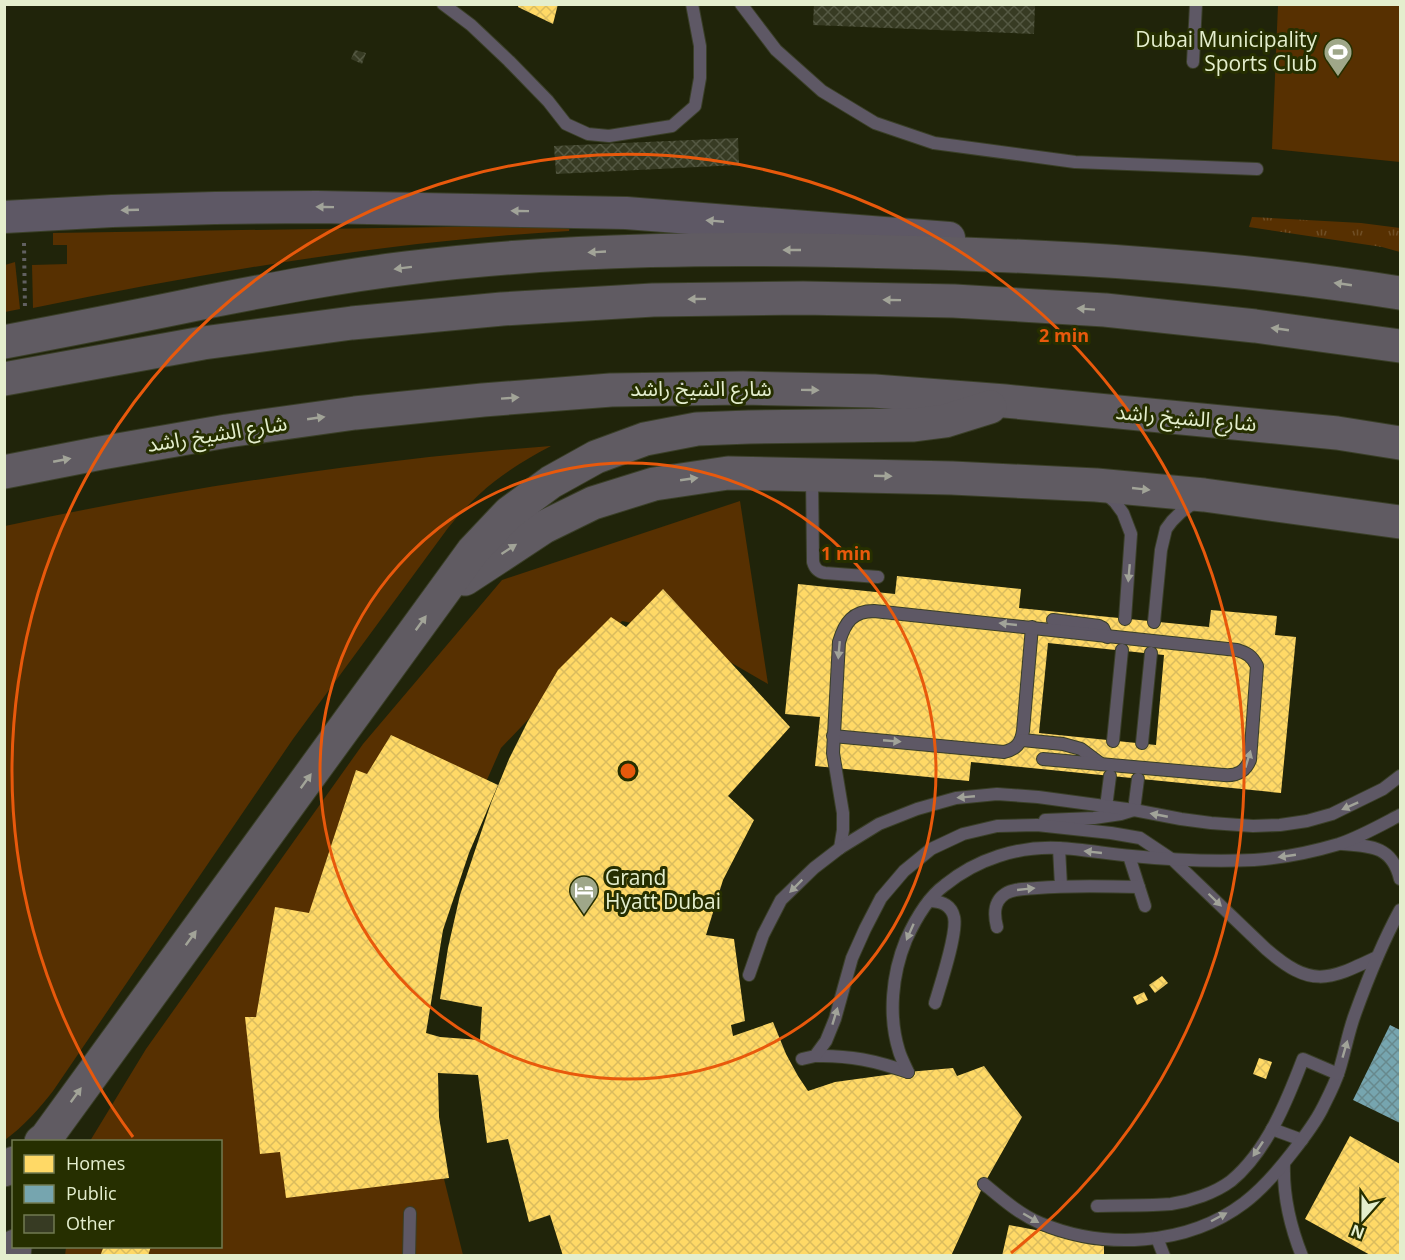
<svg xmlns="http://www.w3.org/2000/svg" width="1405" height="1260" font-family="'Open Sans','Noto Sans Arabic',sans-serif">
  <defs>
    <pattern id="grass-tufts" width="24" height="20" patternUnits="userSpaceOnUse" patternTransform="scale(1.5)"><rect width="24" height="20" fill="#573001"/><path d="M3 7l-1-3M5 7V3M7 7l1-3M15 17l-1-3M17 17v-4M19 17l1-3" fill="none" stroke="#6f4e25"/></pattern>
    <pattern id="homes-cross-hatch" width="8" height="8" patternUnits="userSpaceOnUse" patternTransform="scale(1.5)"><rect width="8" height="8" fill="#ffd966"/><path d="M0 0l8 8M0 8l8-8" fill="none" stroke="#dabc5e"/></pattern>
    <pattern id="public-cross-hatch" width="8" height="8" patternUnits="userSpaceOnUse" patternTransform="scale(1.5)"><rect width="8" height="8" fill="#76a5af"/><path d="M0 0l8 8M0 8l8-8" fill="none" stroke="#67898d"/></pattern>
    <pattern id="building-cross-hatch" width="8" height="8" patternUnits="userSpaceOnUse" patternTransform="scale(1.5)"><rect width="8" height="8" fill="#373b23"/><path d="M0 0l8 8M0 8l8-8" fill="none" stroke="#545842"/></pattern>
  </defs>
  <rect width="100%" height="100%" fill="#20240a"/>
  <polygon fill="url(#grass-tufts)" points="1252,217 1361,223 1400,228 1400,252 1382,247 1249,227"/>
  <g fill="#573001">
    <polygon points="1278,5 1400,5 1400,162 1272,149"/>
    <path d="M570 225 569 231C388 241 210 272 33 308L32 265 67 264V245H53V233Z"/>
    <polygon points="15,262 20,309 5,312 5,265"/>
    <path d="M551 446C532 456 513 467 495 481 477 495 462 511 448 528L293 739 53 1091C39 1109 24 1126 5 1140V526C144 496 286 473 429 457 469 453 510 449 551 446Z"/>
    <polygon points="740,501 768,684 680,633 622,621 501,748 427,916 401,1054 438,1155 463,1255 65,1256 66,1247 220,1246 220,1142 90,1141 146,1049 363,744 502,580"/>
  </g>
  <g fill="url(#homes-cross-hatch)" fill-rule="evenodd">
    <polygon points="519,4 558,4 553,24 518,7"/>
    <path d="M897 576 1021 589 1019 608 1209 627 1211 610 1277 616 1275 635 1296 637 1281 793 971 762 969 781 815 766 820 717 785 714 798 584 895 594ZM1048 643 1164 655 1156 745 1039 733Z"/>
    <polygon points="663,589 790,727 728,796 754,820 723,880 706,935 734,939 745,1021 731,1025 733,1036 773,1022 786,1054 798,1076 808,1091 835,1082 908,1072 953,1068 957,1076 984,1066 1022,1117 984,1184 951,1256 563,1256 550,1215 529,1222 508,1139 487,1143 478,1075 438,1073 439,1117 449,1178 286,1198 280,1152 260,1154 245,1017 256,1017 275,907 309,913 356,770 367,774 391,735 498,785 469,853 443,930 426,1033 440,1037 480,1040 482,1007 440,999 448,948 460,895 491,803 509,759 528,721 558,670 611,617 626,627"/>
    <polygon points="1162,976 1168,983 1155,993 1149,985"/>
    <polygon points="1144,992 1148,1000 1137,1005 1133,997"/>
    <polygon points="1259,1058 1272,1062 1266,1079 1253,1074"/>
    <polygon points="1350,1136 1400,1164 1400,1256 1372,1256 1305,1219"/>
    <polygon points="1009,1225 1104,1243 1104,1256 1002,1256"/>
    <polygon points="104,1246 151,1246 148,1256 100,1256"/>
  </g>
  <polygon fill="url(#public-cross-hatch)" points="1390,1025 1400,1030 1400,1123 1353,1100"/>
  <g fill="url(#building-cross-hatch)">
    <polygon points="814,4 1035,4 1034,34 813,25"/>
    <polygon points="355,50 366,53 362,64 351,59"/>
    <polygon points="738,138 739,165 556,174 554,146"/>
  </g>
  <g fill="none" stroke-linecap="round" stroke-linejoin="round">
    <g stroke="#3a3f28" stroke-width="14">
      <g id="service">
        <polyline points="443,4 471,25 509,61 548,101 566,124 588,134 609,136 672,126 695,106 700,78 700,46 692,4"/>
        <polyline points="741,4 776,50 822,91 875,123 934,143 1075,162 1257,169"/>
        <polyline points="1193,62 1196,4"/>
        <path d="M812 476 813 562C815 569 818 572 825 573L878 577"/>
        <polyline points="1104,492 1115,502 1123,513 1131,534 1125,619"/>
        <polyline points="1053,620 1099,626 1103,628 1107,637"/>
        <polyline points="1154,622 1161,550 1166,529 1172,521 1181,512 1195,502"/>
        <path d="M833 736 1004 752C1016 749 1021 744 1023 731L1032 627"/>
        <polyline points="1022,740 1063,744 1081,749 1101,764"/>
        <polyline points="1113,741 1122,650"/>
        <polyline points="1142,743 1151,653"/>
        <polyline points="1106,807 1110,776"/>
        <polyline points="1045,820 1094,818 1121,814 1134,810 1138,779"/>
        <path d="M1342 844C1371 846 1392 846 1400 879"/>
        <path d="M840 848 843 830V813L833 753 839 642C845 622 853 611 874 611L1237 650C1247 653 1252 656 1257 666L1250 760C1245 772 1237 776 1224 775L1043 759"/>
        <polyline points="1059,848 1061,886"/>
        <polyline points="1129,856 1145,906"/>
        <path d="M929 901C940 901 951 904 954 917 958 932 940 986 935 1003"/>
        <path d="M997 927C994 915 993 902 1005 894 1014 888 1027 889 1037 888 1071 885 1105 886 1139 887"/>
        <polyline points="749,975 763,935 781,900 814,868 840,848 879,824 917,809 956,798 997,794 1038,797 1134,810 1181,819 1211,823 1253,826 1280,825 1307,821 1332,814 1383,789 1400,776"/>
        <path d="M815 1056C850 1055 876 1061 908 1072"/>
        <path d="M802 1059 815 1056 826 1041 835 1019 852 958 865 929 881 898 904 871 931 849 963 834 997 826 1037 825 1111 833 1140 838 1173 860 1266 949C1311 988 1327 981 1377 957"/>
        <path d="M908 1072C905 1065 901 1058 899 1051 888 1016 892 974 906 940 915 920 927 898 945 885 977 859 1018 846 1059 848 1083 849 1108 854 1132 856 1172 860 1213 862 1254 860 1283 858 1312 852 1339 844 1360 837 1381 825 1400 815"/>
        <polyline points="1272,1129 1302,1140"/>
        <path d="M1284 1164C1283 1196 1290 1226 1302 1256"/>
        <path d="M984 1184C1001 1198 1019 1214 1040 1223 1104 1250 1187 1246 1244 1203 1262 1189 1277 1172 1291 1154 1302 1140 1314 1125 1322 1109 1328 1097 1335 1084 1339 1071 1345 1052 1348 1033 1355 1014 1368 978 1382 943 1400 910"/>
        <path d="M1097 1206C1121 1205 1147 1206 1171 1204 1191 1201 1215 1193 1231 1181 1267 1151 1287 1101 1303 1059L1338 1074"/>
        <polyline points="1157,1238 1164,1256"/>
        <polyline points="409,1256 410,1213"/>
      </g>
    </g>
    <g stroke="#3a3f28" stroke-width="34">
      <polyline id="tertiary" points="4,217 112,211 215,208 317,207 626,213 949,238"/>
    </g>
    <g stroke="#3a3f28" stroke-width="35">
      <polyline id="secondary" points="14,1256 15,1246"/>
    </g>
    <g stroke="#3a3f28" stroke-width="35">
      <g id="motorway">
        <path d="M4 342C72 329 139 316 206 302 273 289 340 276 407 268 569 248 732 247 894 252 1063 256 1233 266 1400 293"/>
        <polyline points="4,379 203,343 352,323 502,309 653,300 803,298 954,301 1105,310 1255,326 1400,346"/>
        <polyline points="4,472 101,453 227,431 355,413 483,400 611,390 743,388 874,391 1005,401 1337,433 1400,443"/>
        <polyline points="465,579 544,527 593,503 654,484 728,473 952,478 1096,485 1204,495 1400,522"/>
        <polyline points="41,1142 46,1138 473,551 509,513 551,482 596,457 645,439 697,429 749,427 914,425 945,421 990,407"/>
        <polyline points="4,1170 14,1163"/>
      </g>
    </g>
    <polyline stroke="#616061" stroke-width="4" stroke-dasharray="3 4.5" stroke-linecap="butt" points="24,243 25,310"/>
    <use href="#service" stroke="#5e5865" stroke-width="12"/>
    <use href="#tertiary" stroke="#5e5865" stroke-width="32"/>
    <use href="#secondary" stroke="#5f5963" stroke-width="33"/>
    <use href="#motorway" stroke="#605b62" stroke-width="33"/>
  </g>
  <defs><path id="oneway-solid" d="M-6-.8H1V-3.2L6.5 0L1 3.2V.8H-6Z" transform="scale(1.5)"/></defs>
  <g fill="#a1a399">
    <use href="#oneway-solid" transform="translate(325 207) rotate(-179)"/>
    <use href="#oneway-solid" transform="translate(130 210) rotate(178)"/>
    <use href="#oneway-solid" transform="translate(520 211) rotate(-179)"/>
    <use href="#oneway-solid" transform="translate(715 221) rotate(-175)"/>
    <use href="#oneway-solid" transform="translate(1129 573) rotate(95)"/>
    <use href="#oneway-solid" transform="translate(1008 624) rotate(-174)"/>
    <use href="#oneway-solid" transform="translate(839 650) rotate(95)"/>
    <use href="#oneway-solid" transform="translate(892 741) rotate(5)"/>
    <use href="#oneway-solid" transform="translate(1248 759) rotate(-73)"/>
    <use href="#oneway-solid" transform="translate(966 797) rotate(175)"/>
    <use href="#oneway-solid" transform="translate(1350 806) rotate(156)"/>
    <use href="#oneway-solid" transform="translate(1159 815) rotate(-169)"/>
    <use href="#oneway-solid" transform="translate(1093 852) rotate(-174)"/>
    <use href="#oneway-solid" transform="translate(1287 856) rotate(172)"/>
    <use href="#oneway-solid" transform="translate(796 886) rotate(135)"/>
    <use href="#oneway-solid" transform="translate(1026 889) rotate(-6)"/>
    <use href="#oneway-solid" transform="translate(1215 900) rotate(44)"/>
    <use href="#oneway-solid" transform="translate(910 932) rotate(114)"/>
    <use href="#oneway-solid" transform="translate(835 1016) rotate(-73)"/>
    <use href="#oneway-solid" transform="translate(1345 1049) rotate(-74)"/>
    <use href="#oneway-solid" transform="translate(1258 1149) rotate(124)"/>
    <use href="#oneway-solid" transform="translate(1219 1217) rotate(-28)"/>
    <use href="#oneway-solid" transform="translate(1031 1218) rotate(30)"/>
  </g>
  <g fill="#a2a498">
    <use href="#oneway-solid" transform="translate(792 250) rotate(-180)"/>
    <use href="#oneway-solid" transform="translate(597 252) rotate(177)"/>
    <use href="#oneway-solid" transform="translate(403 268) rotate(173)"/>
    <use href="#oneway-solid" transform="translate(1343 284) rotate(-172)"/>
    <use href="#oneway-solid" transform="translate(697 299) rotate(179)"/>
    <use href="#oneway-solid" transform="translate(892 300) rotate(-179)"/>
    <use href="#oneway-solid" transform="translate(1086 309) rotate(-176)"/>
    <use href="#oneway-solid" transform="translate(1280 329) rotate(-172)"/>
    <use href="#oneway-solid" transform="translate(810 390) rotate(1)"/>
    <use href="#oneway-solid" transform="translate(510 398) rotate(-4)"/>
    <use href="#oneway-solid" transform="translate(316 418) rotate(-8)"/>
    <use href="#oneway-solid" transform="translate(62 460) rotate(-11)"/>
    <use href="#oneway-solid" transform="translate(883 476) rotate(2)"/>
    <use href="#oneway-solid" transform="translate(689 479) rotate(-8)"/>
    <use href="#oneway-solid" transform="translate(1141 489) rotate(6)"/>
    <use href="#oneway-solid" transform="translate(509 549) rotate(-33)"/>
    <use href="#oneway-solid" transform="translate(421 623) rotate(-54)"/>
    <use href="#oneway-solid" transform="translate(306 781) rotate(-54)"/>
    <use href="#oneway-solid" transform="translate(191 938) rotate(-54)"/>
    <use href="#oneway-solid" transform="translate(76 1095) rotate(-54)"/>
  </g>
  <g fill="none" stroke="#e8590c" stroke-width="3">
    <circle cx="628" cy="771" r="308"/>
    <path d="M133 1137A616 616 0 1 1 1011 1253"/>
  </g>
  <defs>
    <g id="stadium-pin" transform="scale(1.5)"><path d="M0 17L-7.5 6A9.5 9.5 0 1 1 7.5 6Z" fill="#9fa789" stroke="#262f00"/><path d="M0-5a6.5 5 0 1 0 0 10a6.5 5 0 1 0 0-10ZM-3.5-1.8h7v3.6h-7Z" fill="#fff"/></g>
    <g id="hotel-pin" transform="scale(1.5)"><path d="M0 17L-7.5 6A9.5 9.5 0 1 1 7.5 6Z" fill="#9fa789" stroke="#262f00"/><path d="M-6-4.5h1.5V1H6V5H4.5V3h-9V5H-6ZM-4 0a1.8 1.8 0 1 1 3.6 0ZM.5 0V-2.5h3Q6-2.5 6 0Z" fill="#fff"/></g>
  </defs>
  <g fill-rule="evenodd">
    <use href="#stadium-pin" x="1338" y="52"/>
    <use href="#hotel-pin" x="584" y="890"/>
  </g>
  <g text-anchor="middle" stroke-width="6" stroke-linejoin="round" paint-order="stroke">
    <g font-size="21" fill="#e4eecd" stroke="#262f00" text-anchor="end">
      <text x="1317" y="47">Dubai Municipality<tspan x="1317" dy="24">Sports Club</tspan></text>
      <text x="605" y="885" text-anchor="start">Grand<tspan x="605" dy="24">Hyatt Dubai</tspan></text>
    </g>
    <g font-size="21" fill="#e4eecd" stroke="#262f00">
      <text x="701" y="396">شارع الشيخ راشد</text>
      <text transform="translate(1186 418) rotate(5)" y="7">شارع الشيخ راشد</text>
      <text transform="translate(217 434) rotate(-9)" y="7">شارع الشيخ راشد</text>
    </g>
  </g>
  <circle cx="628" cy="771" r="9" fill="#e8590c" stroke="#262f00" stroke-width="3"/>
  <g font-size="18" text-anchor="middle" font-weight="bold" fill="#e8590c" stroke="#262f00" stroke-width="6" stroke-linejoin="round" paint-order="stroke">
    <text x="1064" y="342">2 min</text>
    <text x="846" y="560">1 min</text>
  </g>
  <rect width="1405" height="1260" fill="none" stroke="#e4eecd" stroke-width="12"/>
  <rect x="12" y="1140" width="210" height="108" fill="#262f00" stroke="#727b52" stroke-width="1.5"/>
  <rect x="24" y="1155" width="30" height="18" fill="#ffd966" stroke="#727b52" stroke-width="1.5"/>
  <text x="66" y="1170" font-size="18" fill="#e4eecd">Homes</text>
  <rect x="24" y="1185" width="30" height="18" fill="#76a5af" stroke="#727b52" stroke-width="1.5"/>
  <text x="66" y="1200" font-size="18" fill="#e4eecd">Public</text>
  <rect x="24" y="1215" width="30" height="18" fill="#373b23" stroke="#727b52" stroke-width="1.5"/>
  <text x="66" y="1230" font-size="18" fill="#e4eecd">Other</text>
  <g transform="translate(1363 1218) rotate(201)" stroke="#262f00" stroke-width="4.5" paint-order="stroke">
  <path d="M0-4.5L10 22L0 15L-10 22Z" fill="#e4eecd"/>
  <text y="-9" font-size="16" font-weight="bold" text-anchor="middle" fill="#e4eecd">N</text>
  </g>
</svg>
